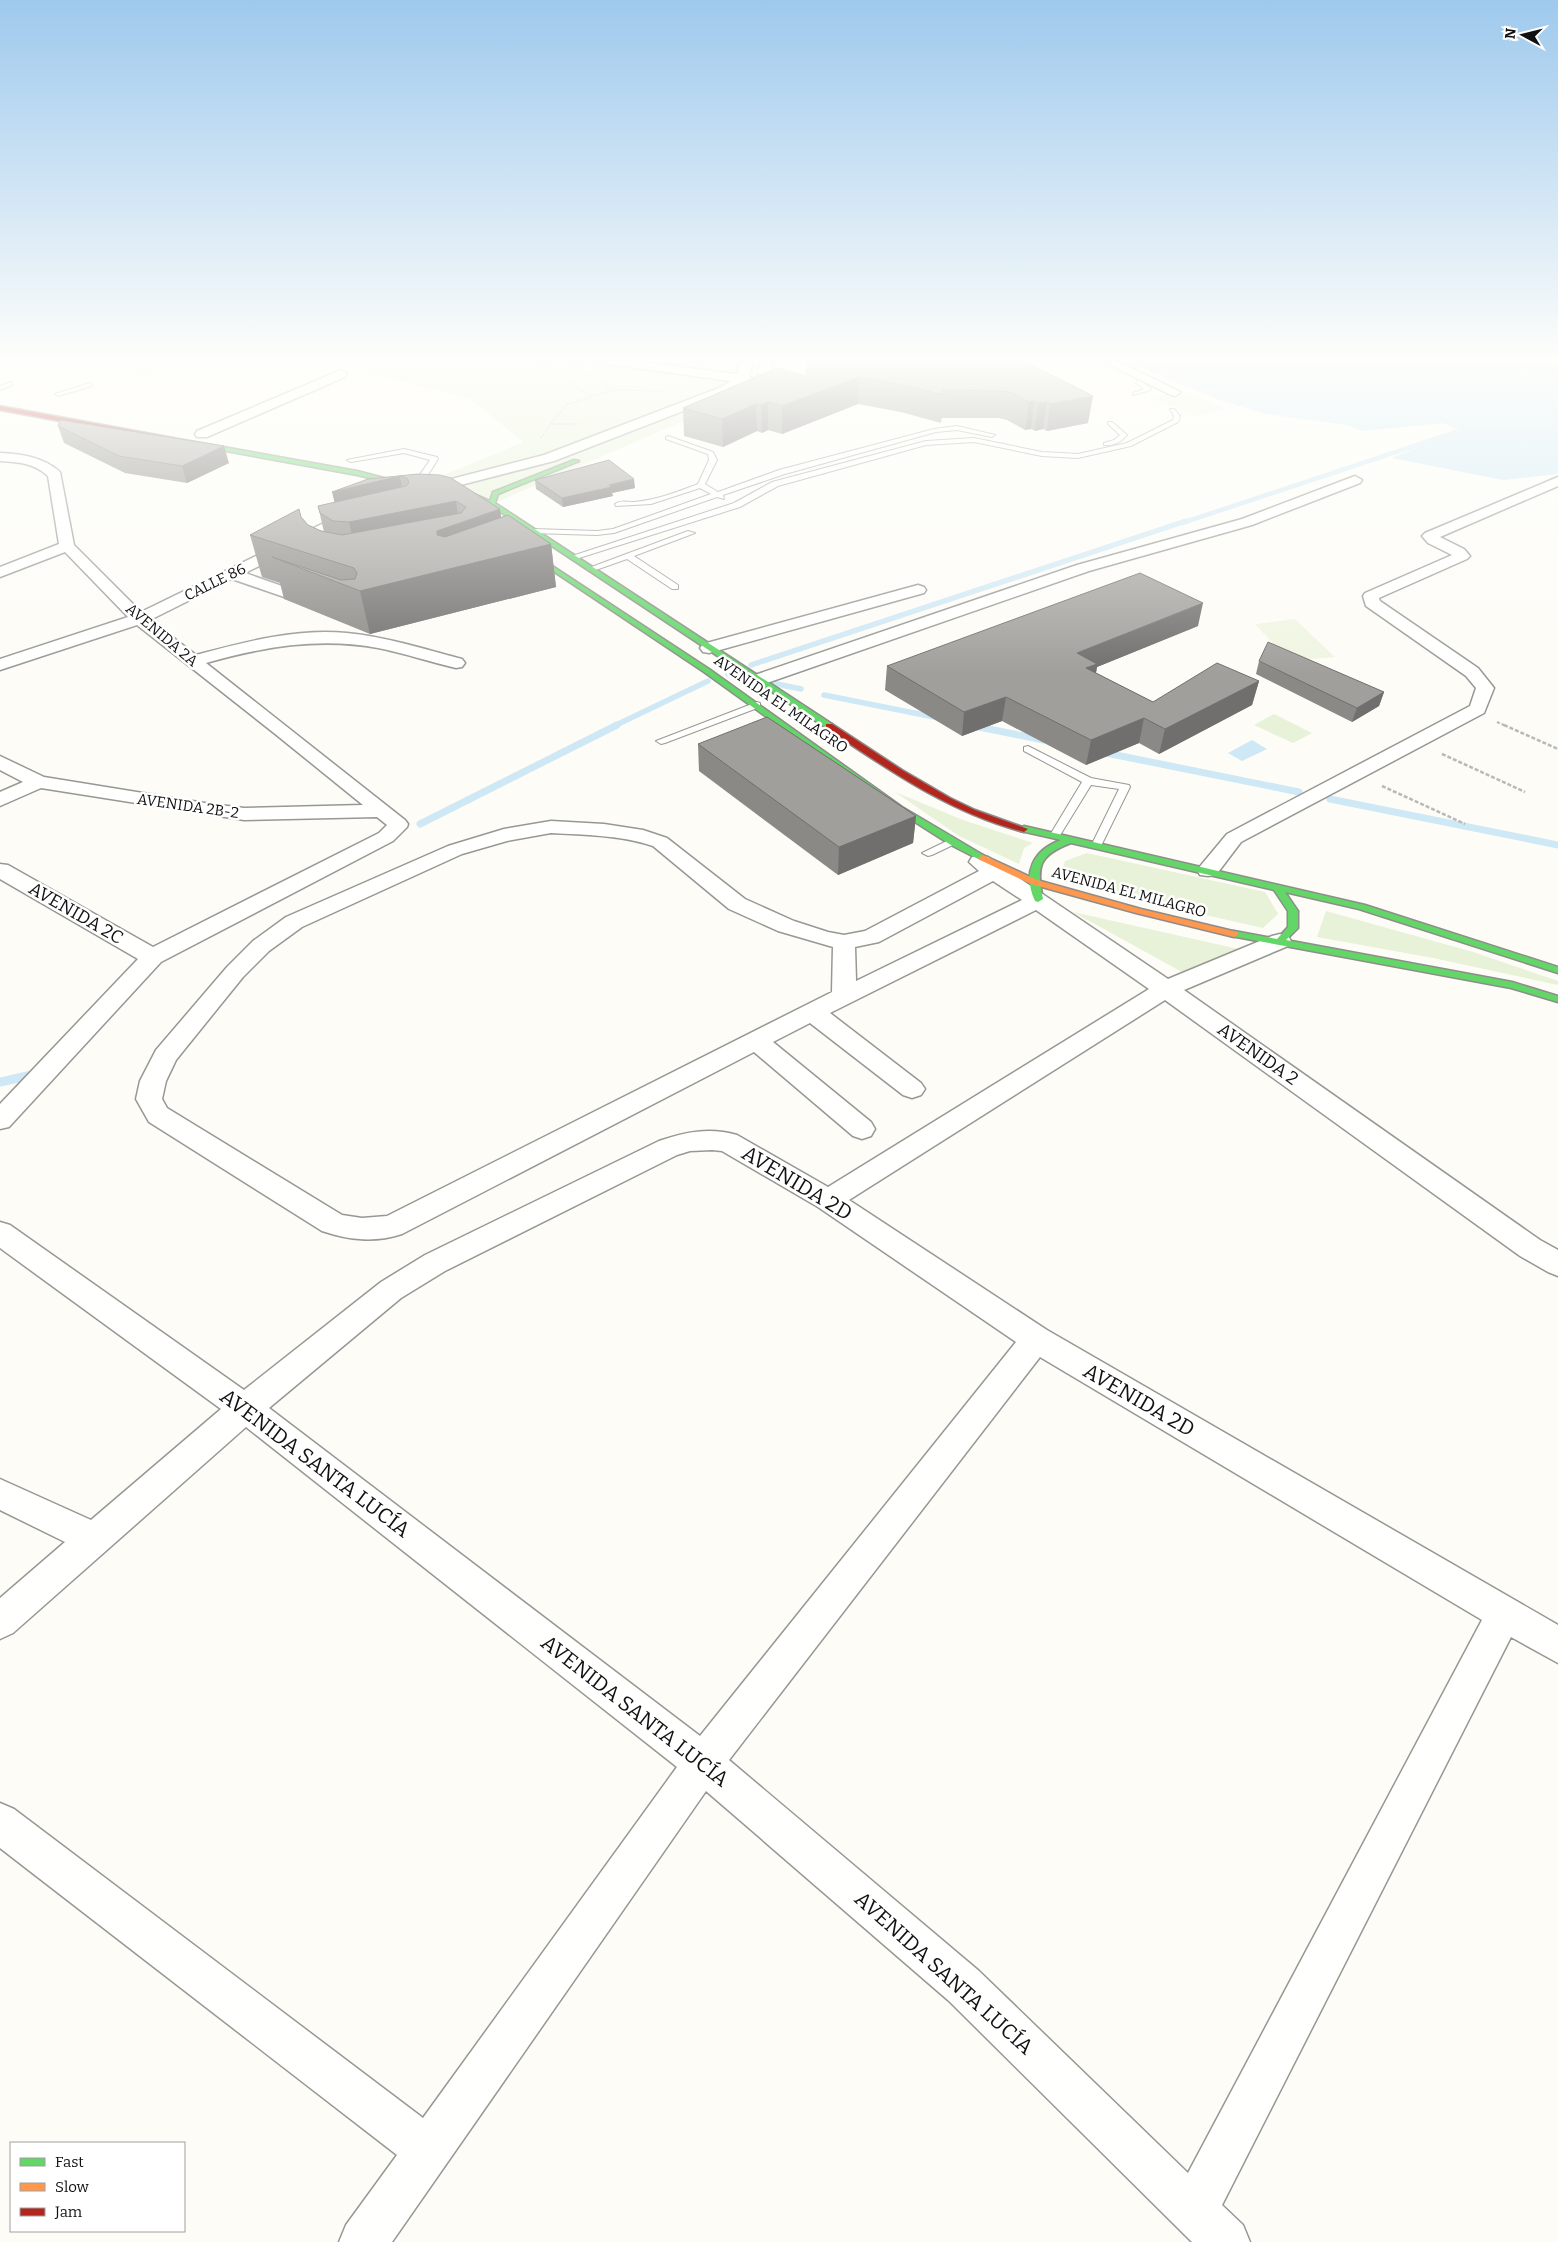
<svg xmlns="http://www.w3.org/2000/svg" width="1558" height="2242" font-family="Bitter,serif">
  <rect width="100%" height="100%" fill="#fdfcf7"/>
  <g fill="#e7f2d8">
    <polygon points="326,361 777,361 776,381 492,504 435,479 523,442 472,400"/>
    <polygon points="1274,714 1312,733 1293,743 1254,725"/>
    <polygon points="895,792 963,820 1033,843 1024,848 1019,864 959,836"/>
    <polygon points="1087,853 1265,892 1278,914 1263,928 1104,892 1061,876 1065,861"/>
    <polygon points="1326,911 1473,952 1558,981 1558,985 1433,958 1317,937"/>
    <polygon points="1073,912 1243,950 1191,977"/>
  </g>
  <g fill="#f0f5e2">
    <polygon points="132,361 139,361 162,370 139,376 115,366"/>
    <polygon points="1180,391 1225,408 1196,416 1150,398"/>
    <polygon points="1295,619 1335,657 1289,661 1255,624"/>
  </g>
  <g fill="#cfe8f5">
    <polygon points="1125,361 1558,361 1558,474 1503,480 1392,458 1459,430 1443,423 1362,431 1346,425 1266,414 1223,401"/>
    <polygon points="1252,740 1267,749 1242,761 1228,753"/>
  </g>
  <g fill="none" stroke-linecap="round" stroke-linejoin="round">
    <polyline stroke="#cfe8f5" stroke-width="4.5" points="1182,523 1456,432"/>
    <g stroke="#cfe8f5" stroke-width="5.5">
      <polyline points="751,665 1186,521"/>
      <polyline points="728,674 752,679"/>
      <polyline points="767,682 801,689"/>
      <polyline points="824,695 939,718"/>
      <polyline points="614,726 708,681"/>
    </g>
    <g stroke="#cfe8f5" stroke-width="7">
      <polyline points="974,726 1043,740"/>
      <polyline points="1101,752 1299,792"/>
      <polyline points="1330,799 1558,845"/>
      <polyline points="420,824 617,725"/>
    </g>
    <polyline stroke="#cfe8f5" stroke-width="9" points="0,1082 36,1074"/>
    <g stroke="#979795" stroke-width="2">
      <g id="lane">
        <polygon points="1138,380 1151,388 1151,390 1133,395 1133,393 1144,389 1136,383"/>
        <polygon points="11,382 13,385 0,390 0,386"/>
        <polygon points="90,383 92,386 58,396 55,394"/>
        <polygon points="1170,409 1174,409 1180,416 1178,422 1131,446 1078,458 1042,456 974,442 926,445 778,486 740,507 576,559 569,557 734,503 772,482 926,441 974,438 1042,452 1078,454 1127,443 1173,420 1174,416"/>
        <path d="M1108 422H1112L1127 435C1121 442 1114 446 1104 445V443L1114 440 1120 435 1108 424Z"/>
        <path d="M957 426 995 435 992 437 957 430 936 432 785 474 723 495 724 499 717 497 614 533 597 535 533 533 529 531 533 529 597 531 613 529 711 494 700 488 651 504 616 506 615 504C620 500 627 502 634 502 657 500 677 492 698 484L709 460 708 454 666 439V437L668 436 713 452 717 460 705 484 718 492 779 470 934 429Z"/>
        <polygon points="404,449 437,457 438,459 426,478 419,476 430,460 404,453 351,462 347,460"/>
        <polygon points="688,531 695,533 634,556 678,585 678,589 672,589 627,559 593,571 586,569"/>
        <polygon points="757,702 760,703 760,707 665,743 661,744 656,741"/>
        <polygon points="1028,746 1091,778 1129,785 1130,787 1101,846 1093,846 1092,844 1119,789 1091,785 1059,837 1051,837 1050,835 1082,782 1024,751 1024,747"/>
        <polygon points="951,839 955,840 956,842 955,844 932,855 928,856 922,853"/>
      </g>
    </g>
    <g stroke="#979795" stroke-width="3">
      <g id="street">
        <polygon points="600,361 633,361 737,374 741,361 753,361 749,376 752,379 727,394 554,461 422,495 417,494 415,491 417,488 544,455 719,388 731,381 606,364"/>
        <polygon points="761,361 773,361 767,384 742,398 734,398 732,395 734,392 757,379"/>
        <polygon points="1102,361 1117,361 1181,392 1175,396 1171,395"/>
        <polygon points="341,370 347,374 345,377 207,437 197,437 195,434 197,431"/>
        <path d="M0 453C22 454 43 457 60 472L74 545 141 612 328 521 352 512H362L364 515 362 518 338 527 245 573 322 600 324 603 322 606H310L232 579 150 620 196 655C245 642 296 628 347 633 386 637 424 649 462 659L465 663 462 667 456 668C430 662 404 653 378 648 319 637 263 647 206 663L405 820 408 824 407 827 393 841 161 962 9 1127 0 1129V1104L138 959 0 879V864L8 865 153 947 379 833 387 825 377 817 244 820 41 788 0 806V792L23 782 0 770V756L44 777 211 804 244 808 363 805 274 733 137 625 0 670V659L128 617 65 552 0 577V567L59 544 48 476C34 463 18 462 0 461Z"/>
        <polygon points="1355,476 1362,480 1360,483 1252,525 1089,571 764,684 752,684 749,680 752,676 1077,565 1242,519"/>
        <polygon points="1558,477 1558,486 1440,537 1464,549 1470,556 1467,559 1379,598 1380,601 1478,668 1494,688 1484,713 1241,842 1216,875 1208,876 1200,875 1197,870 1227,834 1470,706 1476,688 1466,676 1366,606 1363,596 1365,593 1452,555 1428,543 1422,536 1425,533"/>
        <polygon points="918,585 924,587 926,590 924,593 709,653 703,652 700,648 703,644"/>
        <path d="M551 821 604 824 643 830 667 838 745 899 794 921 828 932 844 935 865 931 979 871 969 862 972 857 980 856 988 857 1168 979 1272 936 1280 934 1288 936 1291 941 1288 946 1184 990 1540 1240 1558 1250V1276L1548 1272 1520 1256 1165 1000 849 1200 1047 1330 1558 1625V1663L1511 1637 1222 2205 1243 2225 1250 2242H1192L949 2001 706 1791 392 2242H339L346 2225 397 2155 0 1848V1803L14 1809 423 2118 677 1767 246 1427 13 1633 0 1639V1598L65 1542 0 1510V1479L91 1520 221 1409 0 1248V1222L10 1225 244 1390 381 1282 425 1255 659 1141C685 1132 710 1127 737 1135L828 1187 1149 989 1036 910 830 1013 921 1083 925 1089 921 1095 912 1098 903 1095 810 1023 773 1042 871 1122 875 1129 871 1136 862 1139 853 1136 754 1052 402 1234C374 1243 349 1240 322 1231L149 1122 136 1099 140 1081 156 1050 227 967 253 941 286 917 448 846 504 829ZM551 833C585 835 620 835 653 846L729 909 778 931 833 947 832 992 387 1216 362 1218 342 1215 167 1108 162 1099 166 1081 176 1060 243 977 269 951 302 927 462 854 507 841ZM993 881 1022 900 856 981 855 947 879 942ZM712 1150 722 1151 818 1207 1016 1342 700 1736 269 1408 401 1298 445 1271 677 1155 690 1151ZM1040 1357 1482 1620 1188 2173 979 1971 729 1760Z"/>
      </g>
    </g>
    <g stroke="#8e8d8b" stroke-width="3">
      <g id="fast">
        <polygon points="173,438 357,471 419,487 416,489 357,475 171,441"/>
        <polygon points="574,460 579,461 498,494 495,503 832,724 832,728 826,728 490,505 447,485 452,484 490,501 493,492"/>
        <polygon points="522,546 709,669 902,807 988,858 986,860 980,860 951,845 896,810 704,672 520,549 519,548"/>
        <path d="M1024 826 1365 905 1558 967V973L1359 909 1285 892 1298 911V928L1286 940 1512 982 1558 996V1002L1511 988 1231 936 1229 934 1231 932 1234 931 1277 939 1288 927V911L1274 890 1071 843C1039 855 1036 866 1043 899L1038 902 1035 901C1022 873 1033 850 1061 840L1021 831 1020 829Z"/>
      </g>
    </g>
    <g stroke="#8e8d8b" stroke-width="3">
      <polygon id="slow" points="983,855 1037,880 1141,909 1237,932 1239,934 1234,937 1136,913 1031,884 980,860 978,858"/>
    </g>
    <g stroke="#8e8d8b" stroke-width="3">
      <g id="jam">
        <polygon points="0,406 173,438 176,440 173,442 0,410"/>
        <path d="M826 724H832L902 770 950 798 975 810 1028 829 1024 832C950 813 889 770 826 728Z"/>
      </g>
    </g>
    <g stroke="#b9b9b8" stroke-width="1" stroke-dasharray="2.5 1" stroke-linecap="butt">
      <polyline points="540,361 591,397"/>
      <polyline points="568,361 613,390"/>
      <polyline points="551,424 566,405 613,390 664,391"/>
      <polyline points="541,438 551,424 577,424"/>
    </g>
    <polyline stroke="#b9b9b8" stroke-width="2" stroke-dasharray="3 2" stroke-linecap="butt" points="1497,722 1506,726"/>
    <g stroke="#b9b9b8" stroke-width="2.5" stroke-dasharray="4 2" stroke-linecap="butt">
      <polyline points="1504,725 1558,749"/>
      <polyline points="1442,754 1525,792"/>
      <polyline points="1382,786 1465,824"/>
    </g>
    <use href="#lane" fill="#fffffe" fill-rule="evenodd"/>
    <use href="#street" fill="#fffffe" fill-rule="evenodd"/>
    <use href="#fast" fill="#63d668" fill-rule="evenodd"/>
    <use href="#slow" fill="#ff974d" fill-rule="evenodd"/>
    <use href="#jam" fill="#b3261e" fill-rule="evenodd"/>
  </g>
  <g fill="#8a8986">
    <polygon points="1024,361 1088,423 1047,431 1043,429 1035,431 1031,429 1025,430 1007,420 999,418 942,418 941,423 901,412 858,404 782,434 768,430 762,433 757,431 723,447 684,436 683,408 806,376"/>
    <polygon points="58,426 229,463 187,483 125,473 64,443"/>
    <polygon points="418,474 501,517 551,544 556,587 370,634 284,599 280,583 262,577 250,535 301,517 308,525 324,532 318,506 335,503 368,479"/>
    <polygon points="535,480 635,488 612,493 613,496 563,507 536,489"/>
    <polygon points="1198,626 1097,667 1096,673 1153,702 1259,681 1252,705 1159,754 1139,743 1086,765 1002,721 962,736 885,690 887,666"/>
    <polygon points="1259,661 1384,692 1379,706 1352,722 1256,674"/>
    <polygon points="698,744 916,816 913,843 838,875 699,771"/>
  </g>
  <g fill="#716f6d">
    <polygon points="859,377 858,404 782,434 782,406"/>
    <polygon points="1093,396 1088,423 1047,431 1050,404"/>
    <polygon points="1034,401 1031,429 1025,430 1029,402"/>
    <polygon points="768,402 768,430 762,433 761,405"/>
    <polygon points="1047,402 1043,429 1035,431 1038,403"/>
    <polygon points="756,404 757,431 723,447 722,419"/>
    <polygon points="224,446 229,463 187,483 182,466"/>
    <polygon points="400,476 406,511 456,501 459,524 500,509 506,551 551,544 556,587 370,634 360,591 359,563 349,522 339,521 332,492"/>
    <polygon points="634,479 635,488 612,493 613,496 563,507 562,498 609,485"/>
    <polygon points="1203,603 1198,626 1097,667 1093,688 1077,653"/>
    <polygon points="1259,681 1252,705 1159,754 1165,729"/>
    <polygon points="1384,692 1379,706 1352,722 1357,708"/>
    <polygon points="1006,697 1002,721 962,736 964,712"/>
    <polygon points="1144,718 1139,743 1086,765 1091,740"/>
    <polygon points="916,816 913,843 838,875 839,847"/>
  </g>
  <g fill="#a19f9c" stroke="#716f6d">
    <polygon points="808,361 1024,361 1093,396 1050,404 1047,402 1038,403 1034,401 1029,402 1010,392 1002,391 943,390 944,395 903,385 859,377 782,406 768,402 761,405 756,404 722,419 683,408 777,368 806,376"/>
    <polygon points="60,420 224,446 182,466 119,456 58,426"/>
    <polygon points="609,460 634,479 609,485 612,487 562,498 535,480"/>
    <polygon points="418,474 440,475 451,478 500,509 437,531 437,535 445,537 508,515 551,544 360,591 272,557 341,580 355,579 357,573 354,568 250,535 299,509 301,517 308,525 321,531 342,535 461,513 466,507 456,501 349,522 333,521 320,513 318,506 406,486 409,483 407,478 400,476 332,492 368,479"/>
    <polygon points="1140,573 1203,603 1077,653 1097,664 1086,668 1153,702 1217,663 1259,681 1165,729 1144,718 1091,740 1006,697 964,712 887,666"/>
    <polygon points="1268,642 1384,692 1357,708 1259,661"/>
    <polygon points="767,717 916,816 839,847 698,744"/>
  </g>
  <linearGradient id="sky" x2="0" y2="1"><stop stop-color="#9ec9ed"/><stop offset="0.53" stop-color="#fefefb"/><stop offset="1" stop-color="#fefefb" stop-opacity="0"/></linearGradient>
  <rect width="1558" height="675" fill="url(#sky)"/>
  <g text-anchor="middle" stroke-width="5" stroke-linejoin="round" paint-order="stroke">
    <g font-size="15" fill="#111" stroke="#fff">
      <text transform="translate(215 582) rotate(-26)" y="5">CALLE 86</text>
      <text transform="translate(162 635) rotate(40)" y="5">AVENIDA 2A</text>
      <text transform="translate(781 704) rotate(35)" y="5">AVENIDA EL MILAGRO</text>
      <text transform="translate(188 806) rotate(8)" y="5">AVENIDA 2B-2</text>
      <text transform="translate(1129 892) rotate(15)" y="5">AVENIDA EL MILAGRO</text>
    </g>
    <g font-size="18" fill="#111" stroke="#fff">
      <text transform="translate(76 913) rotate(30)" y="6">AVENIDA 2C</text>
      <text transform="translate(1258 1054) rotate(35)" y="6">AVENIDA 2</text>
    </g>
    <g font-size="21" fill="#111" stroke="#fff">
      <text transform="translate(797 1183) rotate(31)" y="7">AVENIDA 2D</text>
      <text transform="translate(1139 1400) rotate(30)" y="7">AVENIDA 2D</text>
      <text transform="translate(315 1463) rotate(37)" y="7">AVENIDA SANTA LUCÍA</text>
      <text transform="translate(635 1711) rotate(38)" y="7">AVENIDA SANTA LUCÍA</text>
      <text transform="translate(944 1973) rotate(42)" y="7">AVENIDA SANTA LUCÍA</text>
    </g>
  </g>
  <rect x="10" y="2142" width="175" height="90" fill="#ffffff" stroke="#a0a0a0"/>
  <rect x="20" y="2158" width="25" height="8" fill="#63d668" stroke="#a0a0a0"/>
  <text x="55" y="2167" font-size="15" fill="#111111">Fast</text>
  <rect x="20" y="2183" width="25" height="8" fill="#ff974d" stroke="#a0a0a0"/>
  <text x="55" y="2192" font-size="15" fill="#111111">Slow</text>
  <rect x="20" y="2208" width="25" height="8" fill="#b3261e" stroke="#a0a0a0"/>
  <text x="55" y="2217" font-size="15" fill="#111111">Jam</text>
  <g transform="translate(1523 35) rotate(277)" stroke="#ffffff" stroke-width="4" paint-order="stroke">
  <path d="M0-4L9 19L0 12L-9 19Z" fill="#111111"/>
  <text y="-8" font-size="14" font-weight="bold" text-anchor="middle" fill="#111111">N</text>
  </g>
</svg>
